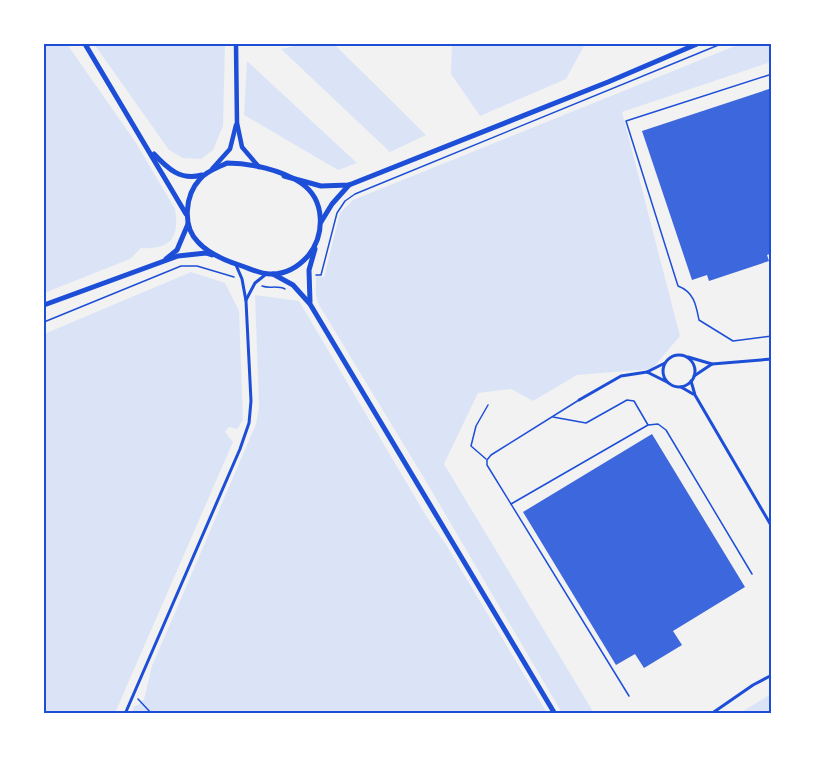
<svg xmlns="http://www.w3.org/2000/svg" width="815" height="757" font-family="Jost,sans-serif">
  <rect width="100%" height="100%" fill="#f2f2f2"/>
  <g fill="#dbe4f7">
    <path d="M44 44H67L136 143 175 209C180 238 170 250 141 248L130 259 44 293Z"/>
    <polygon points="94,44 225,44 223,126 213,150 201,159 183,158 169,150"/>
    <polygon points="303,44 334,44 426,135 390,152 281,49"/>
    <polygon points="452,44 585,44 566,79 480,116 451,74"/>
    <polygon points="740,44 771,44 771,62 622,112 680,336 652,369 577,375 533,401 511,389 478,393 444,464 594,713 562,713 424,478 319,305 316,296 316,276 324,277 340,213 353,200"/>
    <polygon points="247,61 357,163 338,170 244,115"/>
    <polygon points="191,272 225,283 239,311 243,420 237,429 229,427 225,432 233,442 115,713 44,713 44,334"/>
    <polygon points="255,295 299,301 428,519 445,543 547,713 131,714 134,706 138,705 144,699 152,666 256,424 259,407"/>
    <polygon points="771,694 771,713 740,713"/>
  </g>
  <g fill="#3d67dc">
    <polygon points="772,88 772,253 767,255 769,261 709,281 707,275 692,280 642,131"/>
    <polygon points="652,434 745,587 673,631 682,645 644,668 635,654 616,665 523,512"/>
  </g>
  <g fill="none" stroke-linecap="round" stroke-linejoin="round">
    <g stroke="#1d4ed8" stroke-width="1.5">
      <polyline points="316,275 321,275 337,213 345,201 355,194 721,44"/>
      <path d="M262 286C269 289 277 285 285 289"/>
      <polyline points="44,322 181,266 197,266 234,277"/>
      <polyline points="138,699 152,714"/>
    </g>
    <g stroke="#1d4ed8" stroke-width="1.5">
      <path d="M772 74 626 121 678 286C694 292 696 305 699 320L733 341 772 336"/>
      <polyline points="579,400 491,455 487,460 487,465 629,696"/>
      <polyline points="553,417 586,423 627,400 634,401 648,425"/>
      <polyline points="486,459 471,446 476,426 488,405"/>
      <polyline points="511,504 648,425 658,424 666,430 752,574"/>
    </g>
    <g stroke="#1d4ed8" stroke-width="3">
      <polyline points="246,300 255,283 265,275"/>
      <circle cx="679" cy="371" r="16"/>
      <polyline points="688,357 712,364 772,359"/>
      <polyline points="647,372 667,382"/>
      <polyline points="694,376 712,364"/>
      <polyline points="691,381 695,395 772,527"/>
      <polyline points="681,387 693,394"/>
      <polyline points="579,400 621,376 647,372 665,363"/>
      <polyline points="125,714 240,449 249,423 251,401 246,301 242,279 236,265"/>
      <polyline points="711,714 753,685 772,675"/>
    </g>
    <g stroke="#1d4ed8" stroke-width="4.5">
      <polyline points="236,44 237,123 242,147 259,167"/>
      <polyline points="212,169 230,149 236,125"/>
    </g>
    <g stroke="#1d4ed8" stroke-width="5">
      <polyline points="85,44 186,214"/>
      <path d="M154 154C168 169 181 181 202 175"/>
      <path d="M227 163C250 163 282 170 301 183 326 200 325 235 308 256 299 266 286 274 272 274 263 275 251 269 242 266 226 261 209 254 198 242 182 226 185 195 200 179 207 171 217 168 227 163Z"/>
      <polyline points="284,176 321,186 349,185 608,82 697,44"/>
      <polyline points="321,222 332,204 349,185"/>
      <polyline points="166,259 177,250 188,224"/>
      <polyline points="273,274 293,285 310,304 555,714"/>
      <polyline points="310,302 309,270 315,249"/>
      <polyline points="44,305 178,256 206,253 212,255"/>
    </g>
  </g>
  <rect width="815" height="757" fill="none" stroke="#ffffff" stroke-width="90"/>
  <rect x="45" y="45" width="725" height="667" fill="none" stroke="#1d4ed8" stroke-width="2"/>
</svg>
